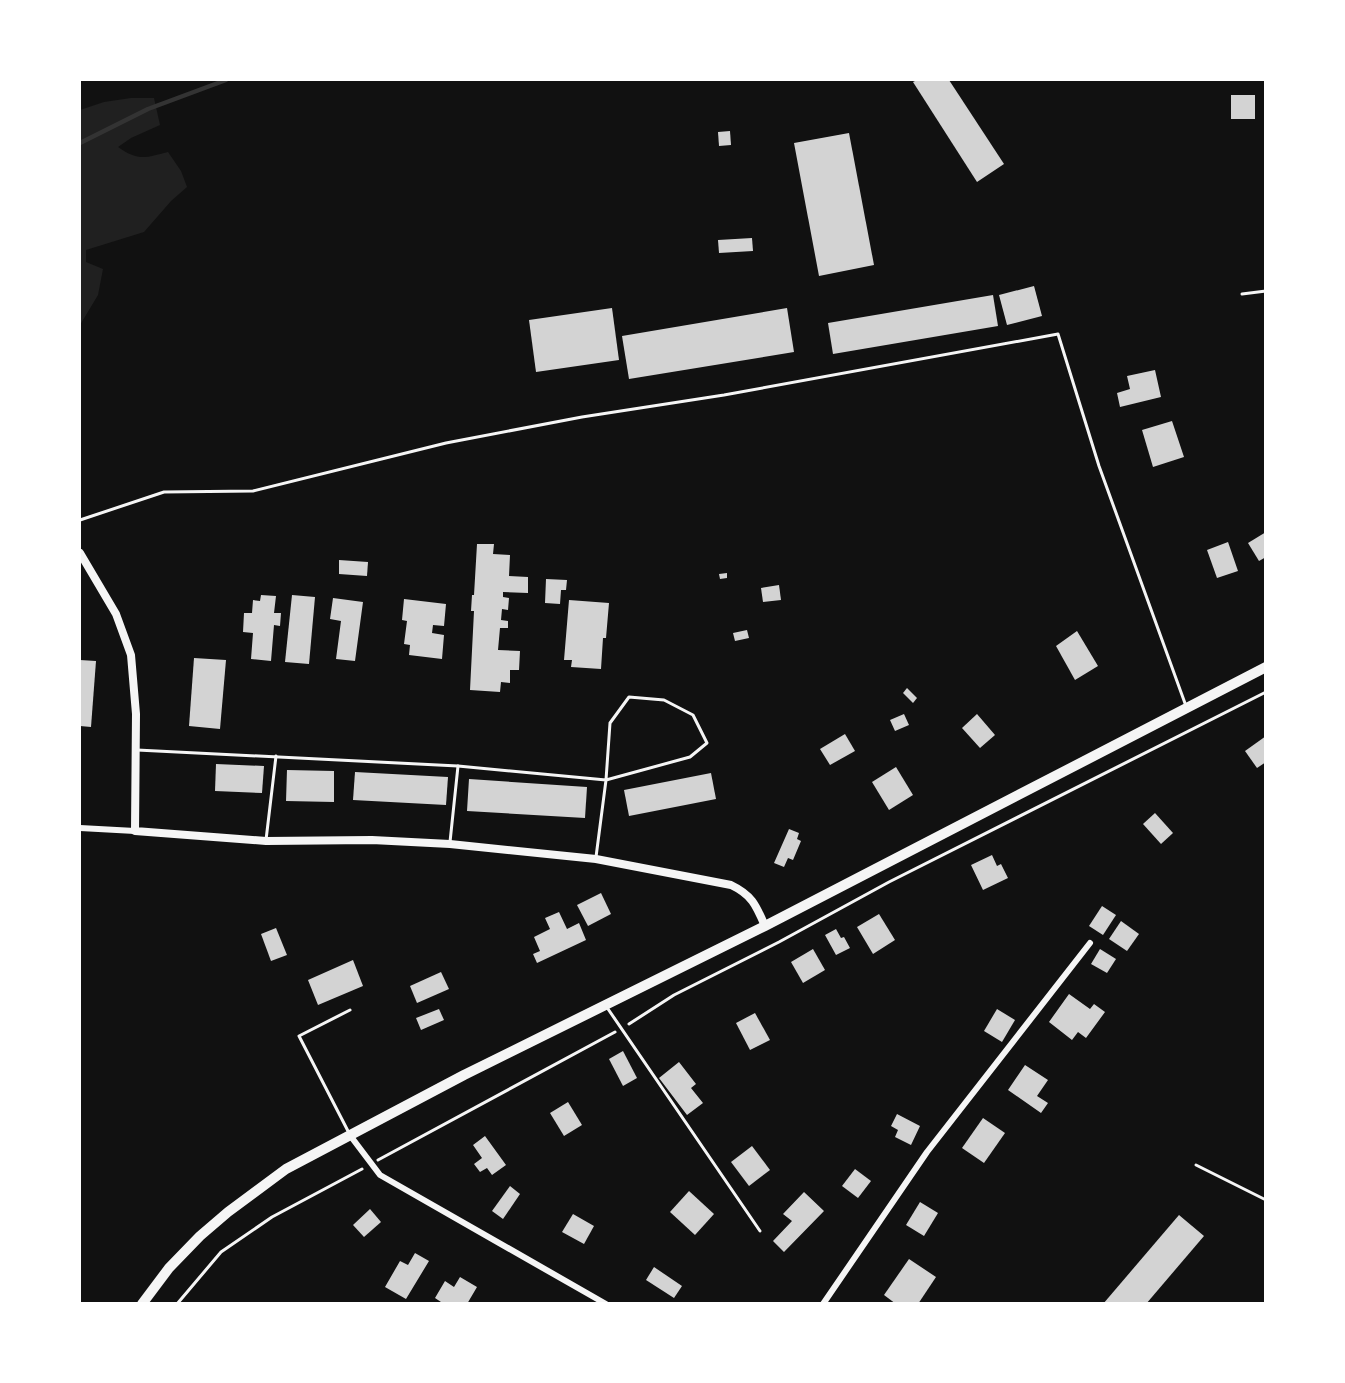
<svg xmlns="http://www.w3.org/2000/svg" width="1345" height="1383" font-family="'DM Sans',sans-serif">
  <rect width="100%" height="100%" fill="#111"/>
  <path fill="#202020" d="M131 98H154L160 125 131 138 118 147C138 161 145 158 168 152L181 171 187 187 171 201 144 232 86 250V262L103 269 98 295 80 325V110L104 102Z"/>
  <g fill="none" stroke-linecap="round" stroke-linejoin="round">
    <polyline stroke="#333" stroke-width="4.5" points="80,143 148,109 226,80"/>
  </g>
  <g fill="#d3d3d3">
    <polygon points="917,80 949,80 1004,164 977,182 913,82"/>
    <rect x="1231" y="95" width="24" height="24"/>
    <polygon points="730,131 731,145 719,146 718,132"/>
    <polygon points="849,133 874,265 819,276 794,143"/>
    <polygon points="752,238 753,251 719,253 718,240"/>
    <polygon points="1034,286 1042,316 1007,325 999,295"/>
    <polygon points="993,295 998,326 833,354 828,323"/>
    <polygon points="612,308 619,360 536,372 529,320"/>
    <polygon points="787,308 794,352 629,379 622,336"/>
    <polygon points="1155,370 1161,397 1120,407 1117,393 1130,389 1127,376"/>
    <polygon points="1172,421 1184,457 1153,467 1142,430"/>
    <polygon points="1266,532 1266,557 1259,561 1248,543"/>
    <polygon points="1228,542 1238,571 1217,578 1207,550"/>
    <polygon points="477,544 494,544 493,554 510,555 509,576 528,577 528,593 503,592 503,597 509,598 508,610 502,609 501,620 508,621 508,628 500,628 498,650 520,651 519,670 510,670 510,683 501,682 500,692 470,690 474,611 471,611 472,595 474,595"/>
    <polygon points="339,560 368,562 367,576 339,574"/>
    <polygon points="727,573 727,578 720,579 719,574"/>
    <polygon points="546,579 567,580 566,590 561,590 560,604 545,603"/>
    <polygon points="779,585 781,600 763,602 761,588"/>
    <polygon points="261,595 276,596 274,613 281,613 280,626 274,625 271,661 251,659 253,633 243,632 244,613 252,613 253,600 260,601"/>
    <polygon points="292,595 315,597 309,664 285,662"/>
    <polygon points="333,598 363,602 355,661 336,659 341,621 330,619"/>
    <polygon points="404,599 446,604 444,626 433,625 432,633 444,635 442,659 409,655 410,645 404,644 407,621 402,620"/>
    <polygon points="569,600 609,603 606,638 603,638 601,669 571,667 572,660 564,660"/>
    <polygon points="747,630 749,638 735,641 733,633"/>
    <polygon points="1077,631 1098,666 1075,680 1056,646"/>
    <polygon points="194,658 226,660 220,729 189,726"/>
    <polygon points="80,660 96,661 91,727 80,726"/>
    <polygon points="907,688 917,698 913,703 903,693"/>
    <polygon points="904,714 909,725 895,731 890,720"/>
    <polygon points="977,714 995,735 980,748 962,728"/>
    <polygon points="845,734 855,751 830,765 820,749"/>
    <polygon points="1266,736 1266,762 1257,768 1245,751"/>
    <polygon points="216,764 264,766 262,793 215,791"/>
    <polygon points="896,767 913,795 889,810 872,782"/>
    <polygon points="287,770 334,771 334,802 286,801"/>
    <polygon points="355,772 448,777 446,805 353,800"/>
    <polygon points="711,773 716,799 629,816 624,790"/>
    <polygon points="469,779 587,787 585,818 467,811"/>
    <polygon points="1155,813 1173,833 1161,844 1143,824"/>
    <polygon points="789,829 799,833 797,839 801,841 793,860 788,858 784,867 774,863"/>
    <polygon points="992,855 997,866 1001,864 1008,878 983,890 971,865"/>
    <polygon points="601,893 611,914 588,926 577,905"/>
    <polygon points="1102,906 1116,915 1103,935 1089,926"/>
    <polygon points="559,912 567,929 579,923 586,940 537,963 533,954 540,951 534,937 550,929 545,918"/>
    <polygon points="879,914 895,940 873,954 857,927"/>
    <polygon points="1121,921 1139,934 1127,951 1109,939"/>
    <polygon points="276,928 287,955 271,961 261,934"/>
    <polygon points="836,929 841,938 844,937 850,948 836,955 825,935"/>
    <polygon points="813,949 825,970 803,983 791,962"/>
    <polygon points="1100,949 1116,959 1107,973 1091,964"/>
    <polygon points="353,960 363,986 318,1005 308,980"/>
    <polygon points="441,972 449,989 417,1003 410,986"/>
    <polygon points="1069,994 1090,1009 1094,1004 1105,1012 1086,1038 1078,1032 1072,1040 1049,1022"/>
    <polygon points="439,1009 444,1020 421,1030 416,1018"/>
    <polygon points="997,1009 1015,1020 1002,1042 984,1031"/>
    <polygon points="755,1013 770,1040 750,1050 736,1023"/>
    <polygon points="623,1051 637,1078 623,1086 609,1059"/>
    <polygon points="679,1062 696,1084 691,1088 703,1103 687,1115 659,1078"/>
    <polygon points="1025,1065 1048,1080 1037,1096 1048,1103 1041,1113 1008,1090"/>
    <polygon points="568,1102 582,1125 564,1136 550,1113"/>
    <polygon points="897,1114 920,1126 911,1145 895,1137 898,1130 891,1126"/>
    <polygon points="983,1118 1005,1133 984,1163 962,1148"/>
    <polygon points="485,1136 506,1165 492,1175 487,1168 480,1172 474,1164 482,1158 473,1145"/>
    <polygon points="752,1146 770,1170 749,1186 731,1162"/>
    <polygon points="855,1169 871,1181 858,1198 842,1186"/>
    <polygon points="510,1186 520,1194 503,1219 492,1211"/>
    <polygon points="689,1191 714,1214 695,1235 670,1212"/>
    <polygon points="804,1192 824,1211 784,1252 773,1241 792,1221 783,1214"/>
    <polygon points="920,1202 938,1213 924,1236 906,1225"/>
    <polygon points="370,1209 381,1222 364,1237 353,1225"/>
    <polygon points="573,1214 594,1226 584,1244 562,1232"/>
    <polygon points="1179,1215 1204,1236 1146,1304 1103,1304"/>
    <polygon points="415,1253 429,1261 406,1299 385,1287 400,1261 408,1265"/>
    <polygon points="909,1259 936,1277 918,1304 896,1304 884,1295"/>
    <polygon points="654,1267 682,1286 674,1298 646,1280"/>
    <polygon points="460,1277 477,1287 467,1304 444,1304 435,1298 445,1281 454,1287"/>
  </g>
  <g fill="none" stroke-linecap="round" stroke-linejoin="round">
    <g stroke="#f5f5f5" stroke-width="3">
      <polyline points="629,1024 674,995 779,942 889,882 1266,692"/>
      <polyline points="378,1160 615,1032"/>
      <polyline points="177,1304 221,1252 272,1217 362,1169"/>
      <polyline points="1264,1304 1266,1302"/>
    </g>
    <g stroke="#f5f5f5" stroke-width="3">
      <polyline points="1242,294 1266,291"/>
      <polyline points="80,520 164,492 253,491 446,443 582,417 724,395 1058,334 1099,466 1186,706"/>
      <polyline points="137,750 458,766 606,780 610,723 629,697 664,700 693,715 707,743 690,757 606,780 596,857"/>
      <polyline points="266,840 276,756"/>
      <polyline points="450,842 458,766"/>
      <polyline points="606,1006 760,1231"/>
      <polyline points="349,1133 299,1036 350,1010"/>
      <polyline points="1196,1165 1266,1200"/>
    </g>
    <g stroke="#f5f5f5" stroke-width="6">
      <polyline points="80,828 135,831"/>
      <polyline points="349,1134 380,1175 606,1304"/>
      <polyline points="823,1304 927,1152 1090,943"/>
    </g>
    <path stroke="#f5f5f5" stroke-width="8" d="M80 553 116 614 131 655 136 714 135 831 266 841 372 840 450 844 596 859 731 885C752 895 756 905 765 926"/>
    <polyline stroke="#f5f5f5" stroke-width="10" points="142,1304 169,1268 200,1236 228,1212 286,1169 464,1075 765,926 1266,667"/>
  </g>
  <rect width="1345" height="1383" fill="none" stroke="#ffffff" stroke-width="162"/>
</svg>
